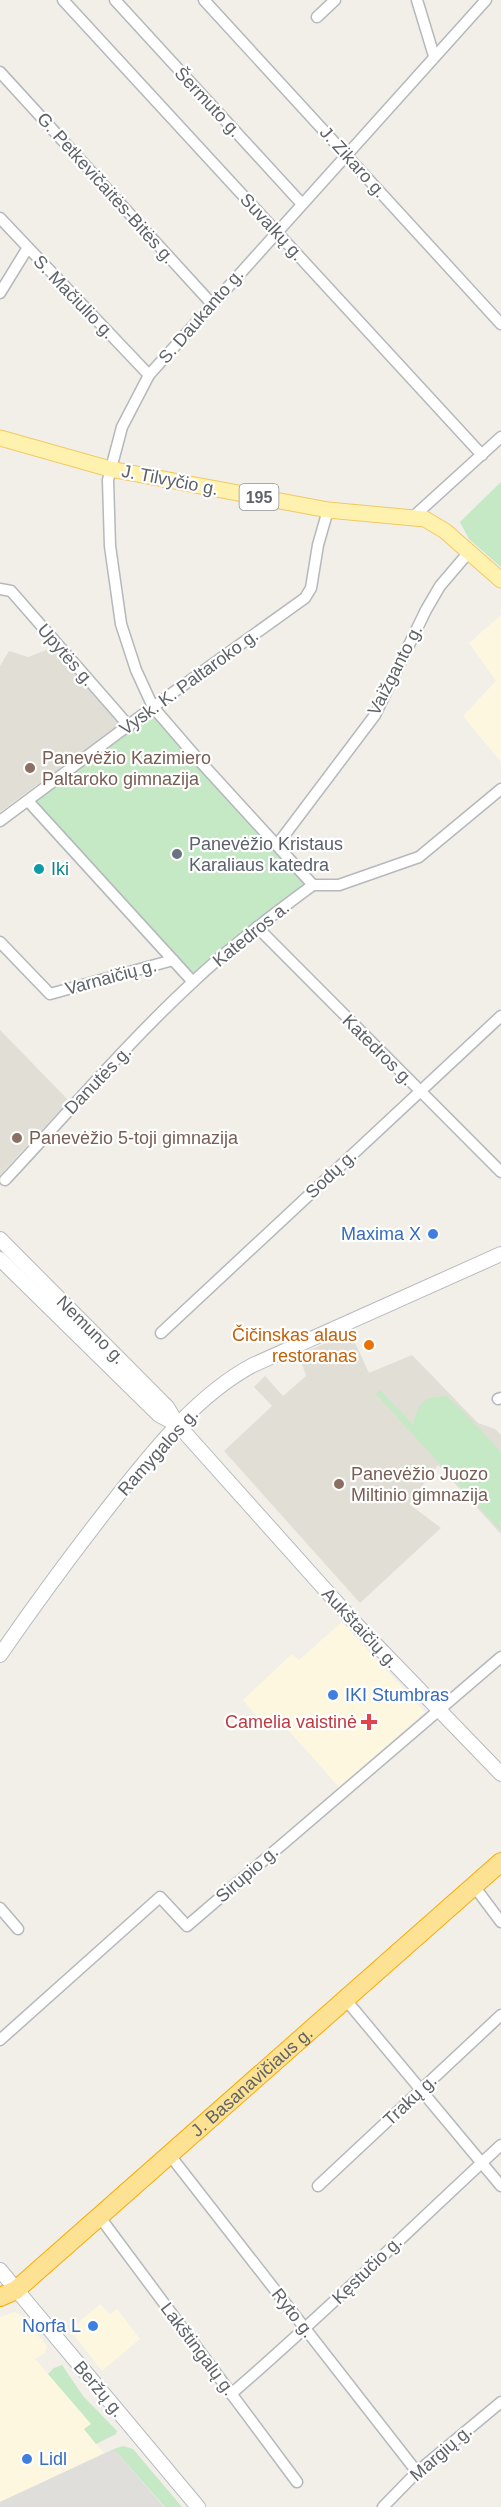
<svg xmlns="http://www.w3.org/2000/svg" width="501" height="2507" font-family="Helvetica,sans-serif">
  <rect width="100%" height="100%" fill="#f1efe8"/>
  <g fill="#fef7e0">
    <polygon points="501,615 501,762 463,716 496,681 469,643"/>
    <polygon points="342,1622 425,1712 339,1787 281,1722 269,1731 243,1700 292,1654 299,1660"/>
    <polygon points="100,2304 110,2314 117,2309 140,2339 102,2371 70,2330"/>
    <polygon points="15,2312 21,2315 47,2346 45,2353 35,2359 92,2424 84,2429 104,2453 0,2502 0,2317"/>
  </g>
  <polygon fill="#e0deda" points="114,2449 164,2507 0,2507 0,2502"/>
  <g fill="#e1ded6">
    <polygon points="54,647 121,723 0,812 0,666 9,651 28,657"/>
    <polygon points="0,1030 69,1101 0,1175"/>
    <polygon points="350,1332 369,1373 412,1355 478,1423 495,1429 501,1435 501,1534 438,1465 409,1504 441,1528 360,1603 224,1451 272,1406 254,1387 265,1376 283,1396 306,1376 299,1355"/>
  </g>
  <g fill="#c5e8c5">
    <polygon points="501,482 501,567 469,539 460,522"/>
    <polygon points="153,707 313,885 193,982 28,801"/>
    <path d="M380 1390 413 1425C419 1403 421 1397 446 1396L461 1409 501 1452V1521L499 1522 501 1531 376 1394Z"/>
    <polygon points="62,2365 83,2396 117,2431 116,2434 96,2444 84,2429 91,2424 48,2374 54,2368"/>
    <polygon points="123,2446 133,2449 182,2507 165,2507 114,2449"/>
  </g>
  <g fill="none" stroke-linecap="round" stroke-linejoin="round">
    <g stroke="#b5b8bc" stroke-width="13">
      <g id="street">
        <polyline points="63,0 482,455"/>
        <polyline points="115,0 302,204"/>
        <polyline points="204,0 501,324"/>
        <polyline points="417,0 434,56"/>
        <polyline points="317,17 335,0"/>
        <polyline points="0,72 212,304"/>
        <polyline points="0,218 149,375"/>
        <polyline points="0,293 27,249"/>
        <polyline points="413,517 501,437"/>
        <polyline points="0,589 11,591 129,726"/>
        <polyline points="28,801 193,982"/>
        <polyline points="0,821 153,707 305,598 311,588 318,545 328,510"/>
        <polyline points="277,845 375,715 426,610 440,586 469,552"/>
        <polyline points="313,885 197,758 153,707 136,670 121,624 110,546 108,480 122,427 149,375 486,0"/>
        <polyline points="313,885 339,885 419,857 501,789"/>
        <polyline points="257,927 501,1172"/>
        <polyline points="0,942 50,994 173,960"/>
        <path d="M5 1180C67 1114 126 1044 193 982 230 947 272 915 313 885"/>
        <polyline points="161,1333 501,1016"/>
        <polyline points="498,1399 501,1398"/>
        <polyline points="474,1886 501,1922"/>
        <polyline points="0,1908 18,1929"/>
        <polyline points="346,2000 501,2186"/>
        <polyline points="0,2040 160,1897 187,1926 501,1657"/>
        <polyline points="169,2154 417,2472"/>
        <polyline points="318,2186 501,2015"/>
        <polyline points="99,2216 297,2482"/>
        <path d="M231 2394C324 2314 411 2228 501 2145"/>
        <polyline points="383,2507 417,2472 501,2402"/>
      </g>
    </g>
    <g stroke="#b6babf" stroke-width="16">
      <g id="secondary">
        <polyline points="0,1239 167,1407 178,1425 355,1623 501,1774"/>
        <polyline points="0,1259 159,1415 176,1424"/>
        <path d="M0 1655C38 1600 78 1546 119 1494 157 1446 199 1394 253 1365L501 1254"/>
        <polyline points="0,2270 198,2507"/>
      </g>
    </g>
    <g stroke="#f2c960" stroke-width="17">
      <polyline id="primary" points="0,438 110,469 328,510 425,519 445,531 501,580"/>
    </g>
    <g stroke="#f9ab00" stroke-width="20">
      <g id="highway">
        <path id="s1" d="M0 2297 16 2290 501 1862"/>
      </g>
    </g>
    <use href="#street" stroke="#fff" stroke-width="10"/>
    <use href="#secondary" stroke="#fff" stroke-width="14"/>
    <use href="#primary" stroke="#fff2af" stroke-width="15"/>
    <use href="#highway" stroke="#fde293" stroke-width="18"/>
  </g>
  <g fill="#8d6e63" stroke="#fff" stroke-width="2">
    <circle cx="30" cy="768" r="6"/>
    <circle cx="17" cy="1138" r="6"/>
    <circle cx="339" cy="1484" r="6"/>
  </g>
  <circle fill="#6b7280" stroke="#fff" stroke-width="2" cx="177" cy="854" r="6"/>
  <circle fill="#0f9aa8" stroke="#fff" stroke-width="2" cx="39" cy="869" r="6"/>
  <g fill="#3f7fe0" stroke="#fff" stroke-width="2">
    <circle cx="433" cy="1234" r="6"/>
    <circle cx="333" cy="1695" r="6"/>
    <circle cx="93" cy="2326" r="6"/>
    <circle cx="27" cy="2459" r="6"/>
  </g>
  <circle fill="#e8710a" stroke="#fff" stroke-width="2" cx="369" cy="1345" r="6"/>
  <path fill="#e0444e" stroke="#fff" stroke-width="2" d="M366 1713h6v6h6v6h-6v6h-6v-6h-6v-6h6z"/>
  <g text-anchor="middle" stroke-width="4.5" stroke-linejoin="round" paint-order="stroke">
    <rect fill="#fff" stroke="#8f9295" stroke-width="1.5" x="239.5" y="484" width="39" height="26" rx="4.5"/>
    <g font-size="16" font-weight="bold" fill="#5f6368">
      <text x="259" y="503">195</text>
    </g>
    <g font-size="18" fill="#5f6368" stroke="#fff">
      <text transform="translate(208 102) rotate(47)" y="6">Šermuto g.</text>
      <text transform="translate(353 162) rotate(48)" y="6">J. Zikaro g.</text>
      <text transform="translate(106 188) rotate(48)" y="6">G. Petkevičaitės-Bitės g.</text>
      <text transform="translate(272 227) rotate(47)" y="6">Suvalkų g.</text>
      <text transform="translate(74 297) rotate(46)" y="6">S. Mačiulio g.</text>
      <text transform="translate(201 316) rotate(-49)" y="6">S. Daukanto g.</text>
      <text transform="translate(170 480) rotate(11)" y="6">J. Tilvyčio g.</text>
      <text transform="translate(66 655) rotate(49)" y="6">Upytės g.</text>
      <text transform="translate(395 670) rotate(-63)" y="6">Vaižganto g.</text>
      <text transform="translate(189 682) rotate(-36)" y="6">Vysk. K. Paltaroko g.</text>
      <text transform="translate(251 934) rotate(-39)" y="6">Katedros a.</text>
      <text transform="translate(111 977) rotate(-15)" y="6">Varnaičių g.</text>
      <text transform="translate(378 1050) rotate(45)" y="6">Katedros g.</text>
      <text transform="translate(98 1080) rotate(-46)" y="6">Danutės g.</text>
      <text transform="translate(331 1174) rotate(-43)" y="6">Sodų g.</text>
      <text transform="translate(91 1330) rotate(45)" y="6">Nemuno g.</text>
      <text transform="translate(158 1452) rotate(-48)" y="6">Ramygalos g.</text>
      <text transform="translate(360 1628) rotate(47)" y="6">Aukštaičių g.</text>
      <text transform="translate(247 1874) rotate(-41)" y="6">Sirupio g.</text>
      <text dy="6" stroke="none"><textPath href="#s1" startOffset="332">J. Basanavičiaus g.</textPath></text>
      <text transform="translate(410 2100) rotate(-43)" y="6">Trakų g.</text>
      <text transform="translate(367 2270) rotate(-44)" y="6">Kęstučio g.</text>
      <text transform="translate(293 2313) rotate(52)" y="6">Ryto g.</text>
      <text transform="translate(198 2349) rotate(53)" y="6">Lakštingalų g.</text>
      <text transform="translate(99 2389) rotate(50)" y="6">Beržų g.</text>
      <text transform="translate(441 2453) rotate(-41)" y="6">Margių g.</text>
    </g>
    <g font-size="18" fill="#785e54" stroke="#fff" text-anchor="start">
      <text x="42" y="764">Panevėžio Kazimiero<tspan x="42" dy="21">Paltaroko gimnazija</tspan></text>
      <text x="29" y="1144">Panevėžio 5-toji gimnazija</text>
      <text x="351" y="1480">Panevėžio Juozo<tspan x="351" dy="21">Miltinio gimnazija</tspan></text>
    </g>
    <g font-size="18" fill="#5b616d" stroke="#fff" text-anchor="start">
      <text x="189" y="850">Panevėžio Kristaus<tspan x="189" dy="21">Karaliaus katedra</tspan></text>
    </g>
    <g font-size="18" fill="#0d838f" stroke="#fff" text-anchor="start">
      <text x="51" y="875">Iki</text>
    </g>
    <g font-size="18" fill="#366cbe" stroke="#fff" text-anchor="end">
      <text x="421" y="1240">Maxima X</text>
      <text x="345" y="1701" text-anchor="start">IKI Stumbras</text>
      <text x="81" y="2332">Norfa L</text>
      <text x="39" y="2465" text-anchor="start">Lidl</text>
    </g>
    <g font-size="18" fill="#c56008" stroke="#fff" text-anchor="end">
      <text x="357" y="1341">Čičinskas alaus<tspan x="357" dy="21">restoranas</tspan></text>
    </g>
    <g font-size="18" fill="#be3a42" stroke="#fff" text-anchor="end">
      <text x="357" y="1728">Camelia vaistinė</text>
    </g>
  </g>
</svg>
